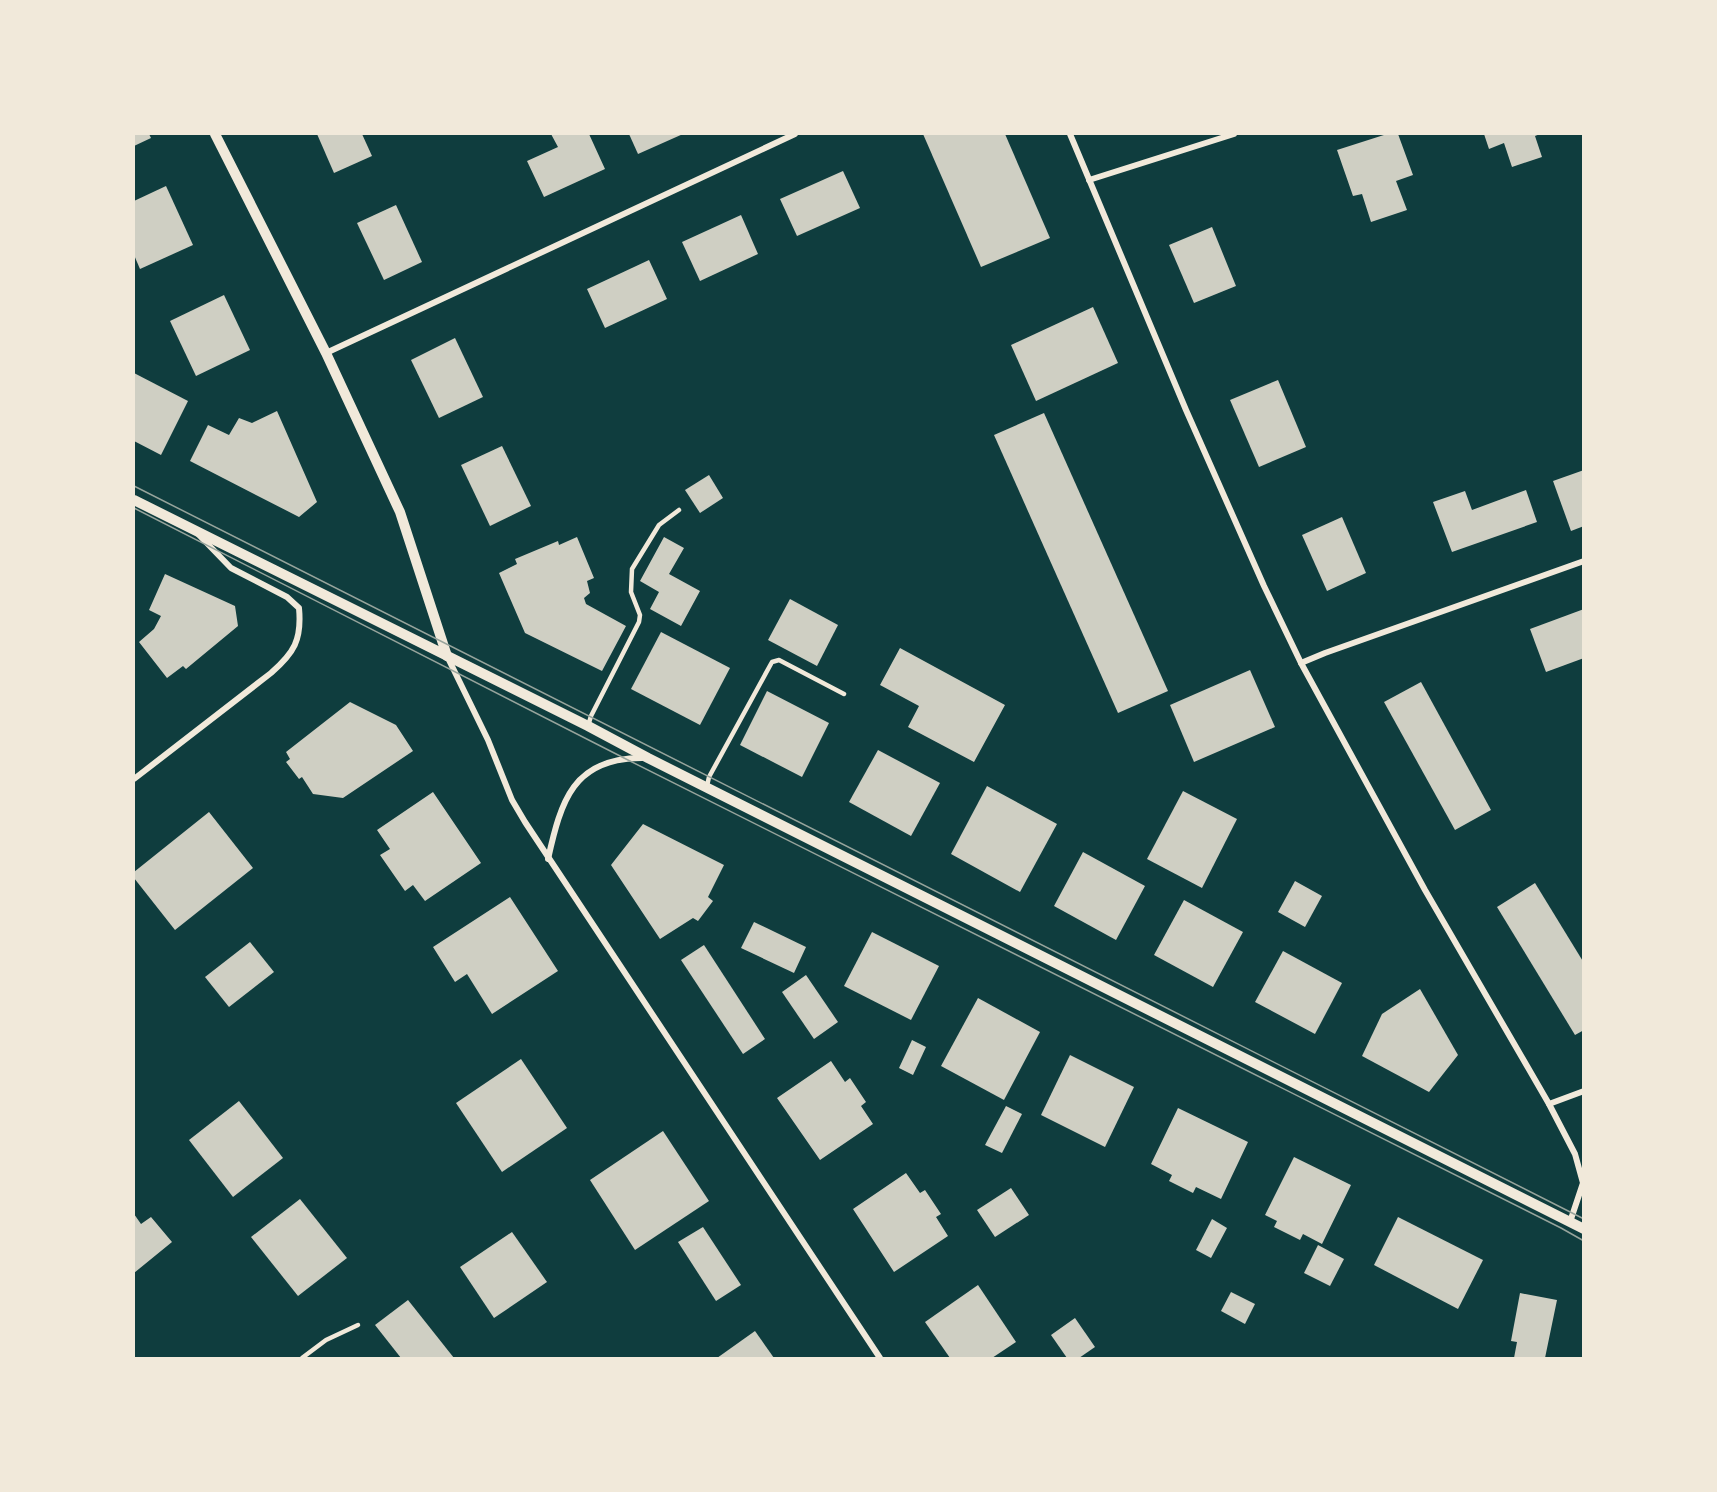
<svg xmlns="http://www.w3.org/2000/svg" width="1717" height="1492" font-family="'PT Sans',sans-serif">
  <rect width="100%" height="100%" fill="#0f3d3e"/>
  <g fill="#cfcfc3">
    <polygon points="134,134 149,134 151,138 134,146"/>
    <polygon points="317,134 362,134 372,156 334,173"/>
    <polygon points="551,134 589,134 605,169 544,197 527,161 558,147"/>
    <polygon points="629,134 683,134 638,154"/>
    <polygon points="923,134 1005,134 1050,238 981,267"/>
    <polygon points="1387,134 1398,134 1413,175 1396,181 1407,210 1371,222 1362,194 1353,196 1337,150"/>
    <polygon points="1484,134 1540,134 1535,136 1542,157 1512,167 1504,143 1489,149"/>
    <polygon points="843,171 860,208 797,236 780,199"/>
    <polygon points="166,186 193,245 140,269 134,255 134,201"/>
    <polygon points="396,205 422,262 384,280 357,223"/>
    <polygon points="741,215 758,254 700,281 682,242"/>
    <polygon points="1212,227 1236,286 1194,303 1169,245"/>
    <polygon points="649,260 667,299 605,328 587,289"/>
    <polygon points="224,295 250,350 196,376 170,321"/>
    <polygon points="1093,307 1118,363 1036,401 1011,345"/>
    <polygon points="455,338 483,397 439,418 411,360"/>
    <polygon points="134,373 188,401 161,455 134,441"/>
    <polygon points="1278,380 1306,447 1259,467 1230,400"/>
    <polygon points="277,411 317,502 299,517 190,461 208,425 229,435 239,418 252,423"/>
    <polygon points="1044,413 1168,691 1118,713 994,435"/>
    <polygon points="502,446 531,506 490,526 461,465"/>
    <polygon points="1584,470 1584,526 1571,531 1553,481"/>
    <polygon points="709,475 723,498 700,513 685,490"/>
    <polygon points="1526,490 1537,522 1452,552 1433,502 1465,491 1472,510"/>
    <polygon points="1342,517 1366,573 1327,591 1302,535"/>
    <polygon points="577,537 594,578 587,581 590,593 584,598 586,604 626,626 602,671 525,633 499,573 517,564 515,559 558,541 559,545"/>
    <polygon points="664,537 684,548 669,574 700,591 681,626 650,609 659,592 640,581"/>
    <polygon points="165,574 235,606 238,626 186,669 183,666 167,678 139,642 154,629 161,616 149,610"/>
    <polygon points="790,599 838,625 817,666 768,640"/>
    <polygon points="1584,609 1584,658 1546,672 1530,629"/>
    <polygon points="661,632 730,668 700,725 631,689"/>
    <polygon points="900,648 1005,705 974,762 908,727 919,706 880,685"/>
    <polygon points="1250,670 1275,727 1194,762 1170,705"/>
    <polygon points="1421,682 1491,810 1455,830 1384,702"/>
    <polygon points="767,691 829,723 802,777 740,745"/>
    <polygon points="350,702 396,725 413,751 343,798 313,794 302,777 299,779 286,762 290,759 286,752"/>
    <polygon points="878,750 940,783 911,836 849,802"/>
    <polygon points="987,786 1057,824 1020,892 951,854"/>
    <polygon points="1183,791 1237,819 1202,888 1147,859"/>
    <polygon points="433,792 481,863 425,901 413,885 405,891 380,855 390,849 377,830"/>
    <polygon points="209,812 253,868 175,930 134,878 134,872"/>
    <polygon points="643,824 724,865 708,897 713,901 698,921 693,918 660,939 611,865"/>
    <polygon points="1083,852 1145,886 1116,940 1054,906"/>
    <polygon points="1295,881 1322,896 1305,927 1278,912"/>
    <polygon points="1535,883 1584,963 1584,1030 1575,1035 1497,907"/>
    <polygon points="510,897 558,971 492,1014 467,974 455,982 433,947"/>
    <polygon points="1184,900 1243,932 1213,987 1154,955"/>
    <polygon points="754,922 806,947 794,973 741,948"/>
    <polygon points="872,932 939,966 911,1020 844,986"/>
    <polygon points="250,942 274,972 229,1007 205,977"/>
    <polygon points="704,945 765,1039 743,1054 681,960"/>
    <polygon points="1283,951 1342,983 1315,1034 1255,1002"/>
    <polygon points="806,975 838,1022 814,1039 782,992"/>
    <polygon points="1420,989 1458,1055 1429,1092 1362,1056 1382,1014"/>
    <polygon points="978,998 1040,1032 1004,1100 941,1066"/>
    <polygon points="912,1040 926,1047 913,1075 899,1068"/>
    <polygon points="1070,1055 1134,1087 1105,1147 1041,1115"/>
    <polygon points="521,1059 567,1128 502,1172 456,1103"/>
    <polygon points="831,1061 845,1082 850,1078 866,1102 861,1106 873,1124 820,1160 777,1098"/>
    <polygon points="239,1101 283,1158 233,1197 189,1140"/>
    <polygon points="1006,1106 1022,1114 1002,1153 985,1145"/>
    <polygon points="1178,1108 1248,1142 1221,1199 1196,1187 1193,1193 1169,1181 1172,1175 1151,1164"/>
    <polygon points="663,1131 709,1201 635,1250 590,1180"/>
    <polygon points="1294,1157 1351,1185 1322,1244 1303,1234 1300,1240 1274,1227 1277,1221 1265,1215"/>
    <polygon points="906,1173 920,1193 925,1190 941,1214 936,1217 948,1236 894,1272 853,1209"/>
    <polygon points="1011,1188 1029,1215 995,1237 977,1210"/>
    <polygon points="300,1199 347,1258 298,1296 251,1237"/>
    <polygon points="134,1214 141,1224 151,1217 172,1242 134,1273"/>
    <polygon points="1398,1217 1483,1260 1458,1309 1374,1265"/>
    <polygon points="1212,1219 1227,1228 1211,1258 1196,1250"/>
    <polygon points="703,1227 741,1285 716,1301 678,1242"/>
    <polygon points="512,1232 547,1282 494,1318 460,1267"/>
    <polygon points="1318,1245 1344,1259 1330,1286 1304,1273"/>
    <polygon points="978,1285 1016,1342 992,1358 950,1358 925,1322"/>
    <polygon points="1231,1292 1255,1304 1245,1324 1221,1311"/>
    <polygon points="1520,1293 1557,1300 1545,1358 1514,1358 1517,1342 1511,1341"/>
    <polygon points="408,1300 454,1358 401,1358 375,1325"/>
    <polygon points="1075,1318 1095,1347 1079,1358 1067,1358 1051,1335"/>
    <polygon points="755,1331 774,1358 717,1358"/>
  </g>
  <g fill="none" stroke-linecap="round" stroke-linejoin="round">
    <g stroke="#f1e9da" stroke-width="4.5">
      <polyline points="588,726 591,716 639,622 640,615 631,592 632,569 659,525 679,510"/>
      <polyline points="707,786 709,777 772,662 779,660 844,694"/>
      <polyline points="302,1358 326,1340 358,1325"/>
    </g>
    <g stroke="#f1e9da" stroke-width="6">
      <polyline points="1070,134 1186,410 1264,586 1301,663 1425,890 1549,1104 1575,1154 1583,1183 1570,1222"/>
      <polyline points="1089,180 1234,134"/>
      <polyline points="326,353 795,134"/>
      <polyline points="448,658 488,740 512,800 525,822 880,1358"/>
      <polyline points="1301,663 1325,653 1584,561"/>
      <path d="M134 779 271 673C294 653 302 640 299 608L287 597 231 568 199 535"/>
      <path d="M548 859C561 801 573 758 642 758"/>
      <polyline points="1549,1104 1584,1091"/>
    </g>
    <g stroke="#f1e9da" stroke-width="10">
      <polyline points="215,134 326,353 400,512 447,656"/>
      <polyline points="134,500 588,726 648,758 1584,1229"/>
    </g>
    <g stroke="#97a49c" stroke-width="1.5">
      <polyline points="134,486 1584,1219"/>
      <polyline points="134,508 624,758 1561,1228 1584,1241"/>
    </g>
  </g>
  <rect width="1717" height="1492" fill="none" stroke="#f1e9da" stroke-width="270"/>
</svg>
